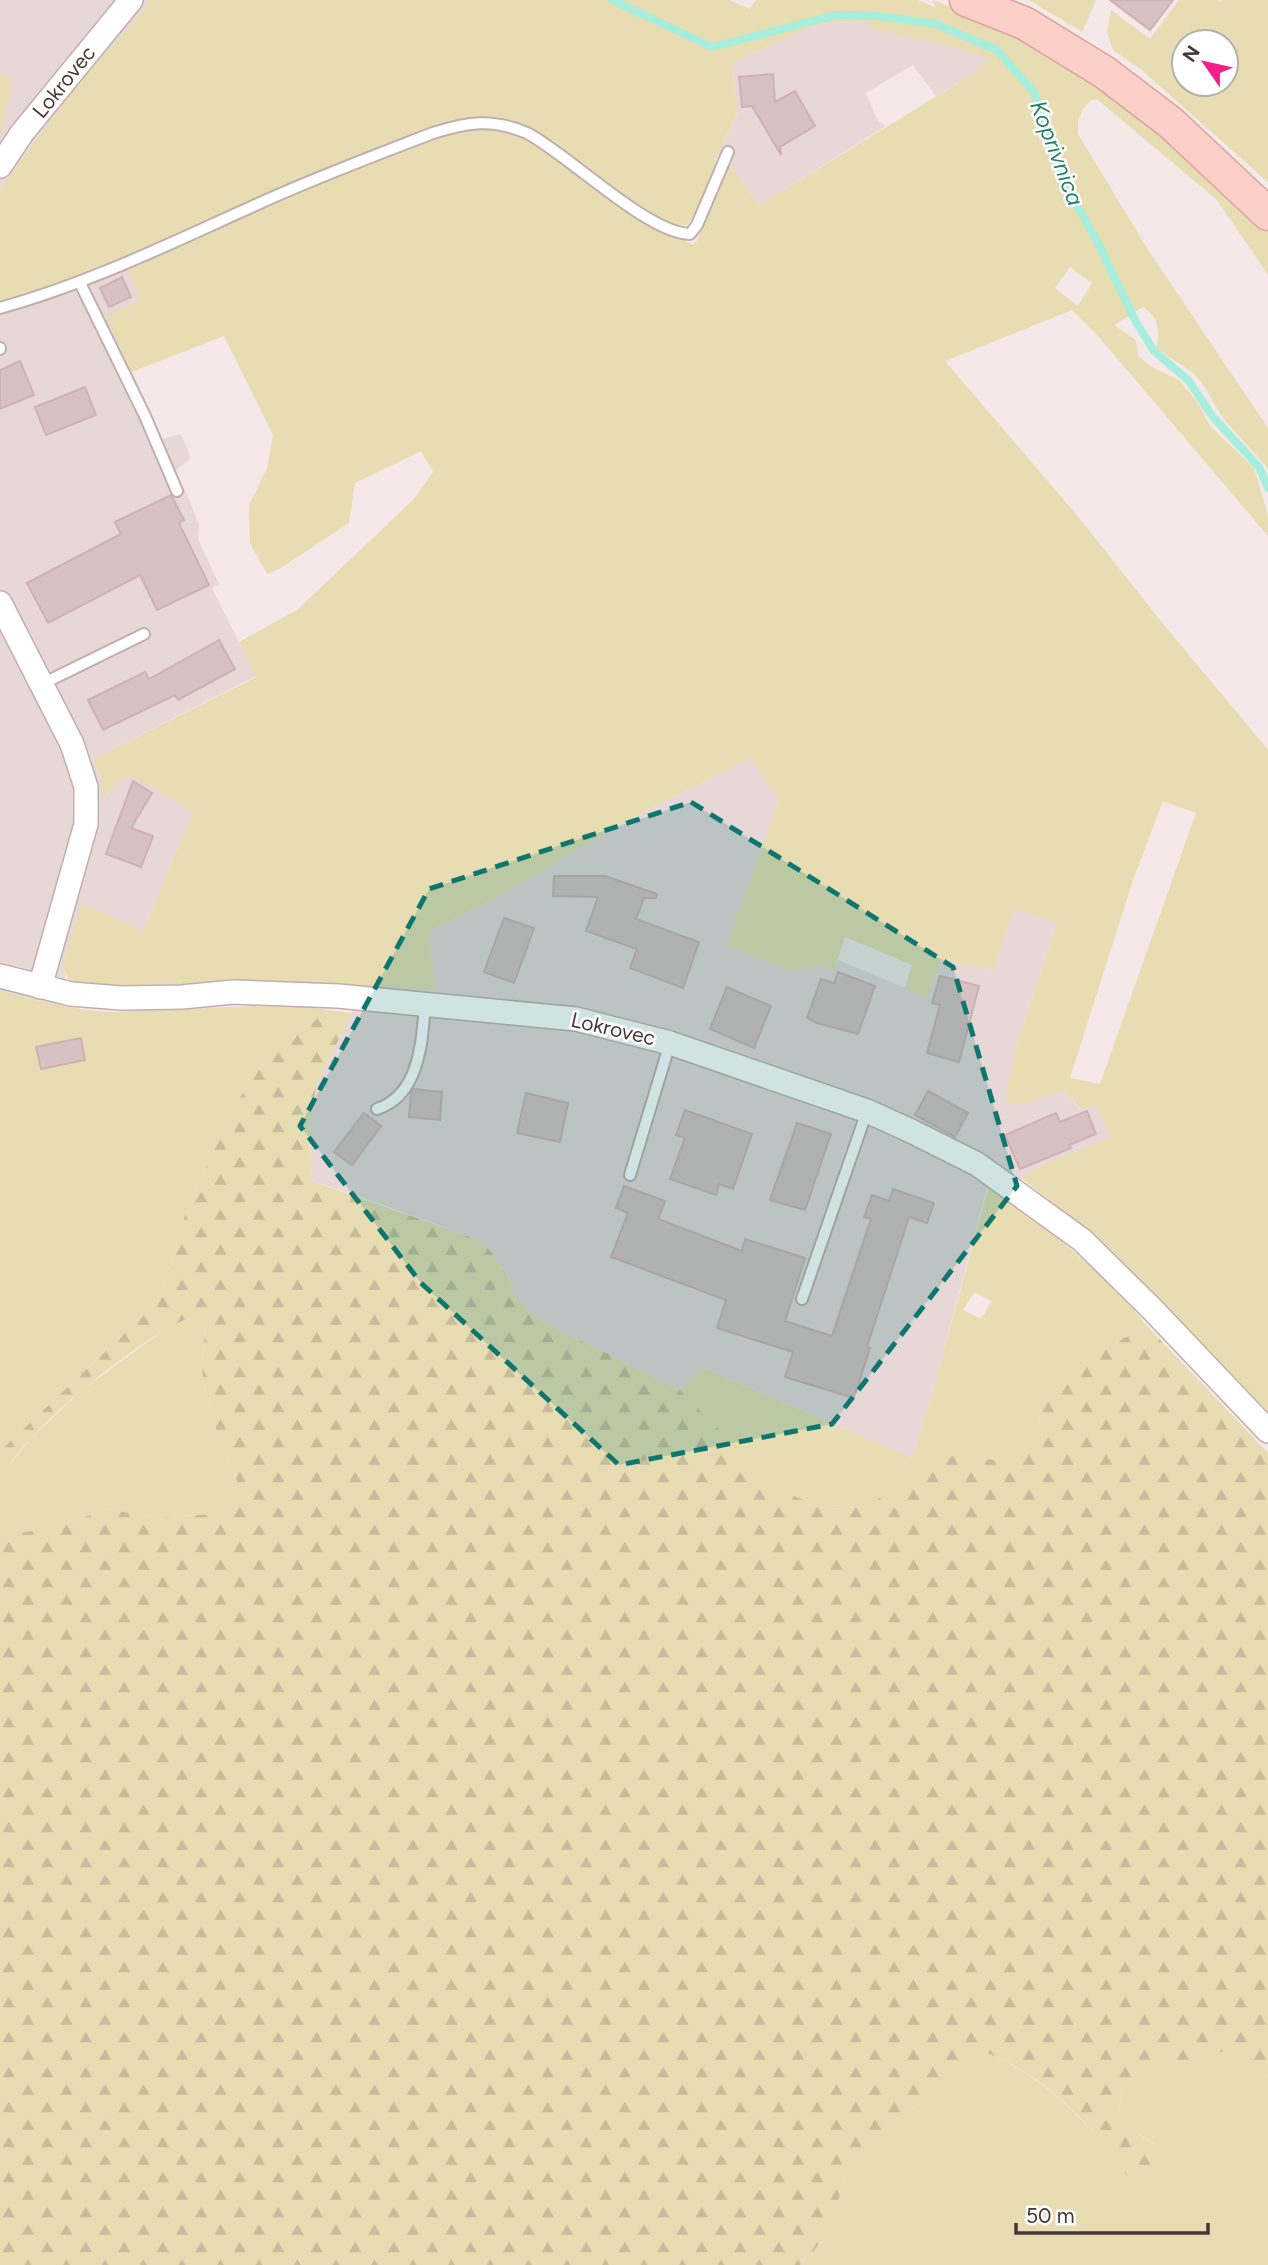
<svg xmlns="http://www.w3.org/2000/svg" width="1268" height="2265" font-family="Figtree,sans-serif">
  <defs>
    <pattern id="forest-firs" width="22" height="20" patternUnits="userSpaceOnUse" patternTransform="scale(1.75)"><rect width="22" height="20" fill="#e7dcb2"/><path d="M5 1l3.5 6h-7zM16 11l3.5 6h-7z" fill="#c8bd9a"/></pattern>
  </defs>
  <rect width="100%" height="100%" fill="#f4e9e8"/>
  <g fill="#e7d7d7">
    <polygon points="0,0 150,0 133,23 75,86 0,189"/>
    <polygon points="866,21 876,30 927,40 989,58 976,72 936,96 913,65 866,93 878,121 886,126 759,205 730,166 718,154 738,112 732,68 737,60 819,24"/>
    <polygon points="123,259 142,300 107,317 162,439 181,434 191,458 174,472 187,494 199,525 198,539 219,584 212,588 256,676 93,759 101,780 104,799 116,783 131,774 193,812 143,931 82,904 62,965 65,974 60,1006 0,990 0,303"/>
    <polygon points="750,758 779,800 727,945 792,972 819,965 834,970 838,960 927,997 941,960 994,970 1014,909 1057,922 1016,1046 1022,1105 1064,1090 1080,1109 1095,1104 1111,1137 1034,1169 1021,1178 1008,1201 987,1188 934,1387 912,1458 703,1367 680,1390 538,1319 515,1297 509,1278 484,1242 356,1195 312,1181 309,1125 317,1083 352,1013 355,984 436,990 430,949 430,931 494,899 621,824"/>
  </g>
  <g fill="#e7dcb2" fill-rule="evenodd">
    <path d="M150 0H729L750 9 756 0H918L936 8 933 0C974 15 1016 34 1054 56 1133 102 1203 167 1268 231V275L1217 200 1098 100 1092 99 1082 110 1078 121V134L1147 248 1268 428V469C1254 451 1238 436 1224 419 1213 404 1207 386 1193 373 1182 364 1168 358 1157 348 1159 331 1159 316 1143 307L1114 325 1136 340 1138 356 1155 369 1179 380 1198 403 1210 426 1254 468 1268 515V536L1099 337 1072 310 945 361 1080 519 1164 625 1268 750V1412L1136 1276 1088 1230 1021 1178 1034 1169 1111 1137 1095 1105 1081 1109 1064 1090 1022 1105 1005 1102 1016 1046 1057 922 1014 909 994 970 941 960 927 998 905 988 912 965 845 937 834 970 819 965 792 972 726 945 779 800 750 758 621 824 494 899 430 931V950L437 990 303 982 82 986 69 981 62 965 82 903 143 931 193 812 131 775 116 783 103 800 101 779 93 759 256 677 239 642 297 610 414 499 433 472 421 451 355 483 349 523 279 569 267 574 250 543 249 505 267 468 273 435 224 336 131 372 106 316 141 300 127 268 192 241 270 204 391 155 467 129 492 126 533 141 640 219 693 245 698 239 724 170 730 166 759 205 976 72 988 58 927 40 875 30 865 21 819 24 737 60 732 68 738 111 718 154 701 206 687 225C666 228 647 212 630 200 600 178 530 119 496 117 460 114 416 134 383 146 295 179 212 222 125 258 84 276 44 294 0 303V189L75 86 133 23ZM1070 267 1092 283 1078 306 1055 288ZM1163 801 1196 813 1100 1084 1070 1078 1133 880Z"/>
    <polygon points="1029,0 1096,0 1082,32"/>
    <path d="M1179 0H1218L1220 2 1222 0H1268V182L1143 71 1113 50 1107 32 1111 10 1150 39ZM1184 42H1226V84H1184Z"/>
    <polygon points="0,75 13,79 0,135"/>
    <path d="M0 990C37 1001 73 1010 112 1012L301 1004 300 1005 328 1010 292 1039 261 1067 236 1103 222 1130 186 1212 162 1292 144 1315 0 1451Z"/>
    <path d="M988 1188 1056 1236 1121 1294 1147 1326 1098 1352 1051 1389 1039 1415 1040 1426 1034 1437 1012 1452 995 1460 924 1465 867 1507 825 1509 783 1491 754 1465 680 1390 702 1367 912 1458 934 1387ZM974 1292 992 1301 981 1319 963 1310Z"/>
    <path d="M189 1318 204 1324C206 1339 201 1353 202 1367 204 1402 223 1449 237 1481L228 1500 211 1514 153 1518 110 1509 47 1529 25 1532 6 1526 0 1518V1482L3 1473 32 1437 82 1390 171 1325Z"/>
    <path d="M1222 2051 1244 2059 1268 2076V2265H800L814 2251 830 2227 847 2172 861 2151 886 2127 924 2101 968 2062 987 2053C1030 2071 1068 2102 1098 2138L1154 2144 1132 2129 1119 2113 1121 2091 1136 2072Z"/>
  </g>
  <path fill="url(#forest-firs)" d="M328 1010 352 1013 317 1083 309 1125 312 1181 484 1242 509 1278 515 1297 538 1319 680 1390 754 1465 783 1491 825 1509 867 1507 924 1465 952 1456 995 1460 1012 1452 1034 1437 1040 1426 1039 1415 1042 1400 1051 1389 1098 1352 1147 1326 1268 1453V2076L1244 2059 1222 2052 1136 2072 1121 2091 1119 2112 1132 2129 1154 2145V2162L1143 2175 1129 2177C1124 2172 1117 2167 1113 2162 1106 2153 1102 2143 1095 2134 1067 2100 1028 2069 987 2053L968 2062 924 2101 886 2127 861 2151 847 2172 830 2227 814 2251 800 2265H0V1518L6 1526 25 1532 47 1529 110 1509 153 1518 211 1514 228 1500 237 1481C223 1449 204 1402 202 1367 201 1353 206 1339 204 1324L189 1318C143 1335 16 1436 0 1482V1451L144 1315 162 1292 186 1212 222 1130 236 1103 261 1067 292 1039Z"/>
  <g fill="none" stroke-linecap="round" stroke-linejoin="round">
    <polyline stroke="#a7eedd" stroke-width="8" points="612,0 712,47 836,15 878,16 936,24 997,50 1034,92 1066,187 1095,237 1136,322 1154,351 1189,381 1213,417 1259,467 1268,488"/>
  </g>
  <g fill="#d8c1c2" stroke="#d0b1b3" stroke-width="2">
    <polygon points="1110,0 1173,0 1150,30"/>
    <polygon points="773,74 775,102 795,91 815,126 780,147 781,155 752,106 742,107 739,77"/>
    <polygon points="122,277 131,297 109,307 100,288"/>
    <polygon points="20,361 34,395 0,409 0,370"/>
    <polygon points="85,387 96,415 46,435 35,407"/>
    <polygon points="171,495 184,520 179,523 209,585 157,610 140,575 48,623 27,583 121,534 115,522"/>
    <polygon points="219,640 235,669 178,700 175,695 103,730 88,700 145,672 149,679"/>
    <polygon points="133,781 152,793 131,828 153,836 141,867 106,854"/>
    <polygon points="554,876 605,876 657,894 656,898 644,898 636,919 699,942 683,988 630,968 637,949 586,931 598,897 553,896"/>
    <polygon points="504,918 534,928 514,983 484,972"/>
    <polygon points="838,972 875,986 858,1034 817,1023 807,1018 821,979 834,983"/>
    <polygon points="940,976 979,986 959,1062 927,1053 940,1005 932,1003"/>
    <polygon points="727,987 771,1006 754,1048 710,1029"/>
    <polygon points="81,1038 85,1060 41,1069 36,1047"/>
    <polygon points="413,1089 442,1092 440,1120 409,1117 411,1093"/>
    <polygon points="928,1091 968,1113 955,1137 915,1115"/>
    <polygon points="526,1093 568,1103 560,1142 517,1133"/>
    <polygon points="685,1110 752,1134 733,1189 719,1184 716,1195 670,1179 685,1138 676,1135"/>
    <polygon points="1087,1111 1096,1134 1069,1145 1071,1148 1020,1169 1005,1135 1056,1113 1060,1122"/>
    <polygon points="364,1113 381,1126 352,1165 334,1152"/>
    <polygon points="797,1123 831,1134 805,1210 770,1200"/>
    <polygon points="624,1186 665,1201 658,1219 742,1251 745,1239 805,1258 785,1321 832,1336 871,1219 864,1217 872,1195 889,1201 893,1189 934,1203 927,1223 909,1217 867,1347 870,1348 854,1398 785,1377 793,1352 717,1328 726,1300 611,1257 628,1213 616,1208"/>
  </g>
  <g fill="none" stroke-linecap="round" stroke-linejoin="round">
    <g stroke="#c2aeae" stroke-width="14">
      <g id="lane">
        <polyline points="80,283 145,416 177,491"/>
        <path d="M0 308C87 284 167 245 249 208 309 180 371 157 433 133 468 122 492 118 527 133 569 155 647 233 690 234L697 225 728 152"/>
        <polyline points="0,348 0,349"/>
        <polyline points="42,684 144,634"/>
        <path d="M377 1109C420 1095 422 1041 425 1003"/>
        <polyline points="630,1175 670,1043"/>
        <polyline points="802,1299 867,1111"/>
      </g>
    </g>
    <g stroke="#c2aeae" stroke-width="26">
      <g id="street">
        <polyline points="0,166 22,133 131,0"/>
        <polyline points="0,603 72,744 86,787 86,824 40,987"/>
        <polyline points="0,976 71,994 121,998 182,997 233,992 338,996 576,1019 670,1043 867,1111 911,1131 977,1164 1082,1240 1153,1310 1268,1431"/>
      </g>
    </g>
    <g stroke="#d8a39e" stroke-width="35">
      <polyline id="secondary" points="966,0 1024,23 1104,72 1171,123 1268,214"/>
    </g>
    <use href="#lane" stroke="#fff" stroke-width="10"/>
    <use href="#street" stroke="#fff" stroke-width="23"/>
    <use href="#secondary" stroke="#fdcfc9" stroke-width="32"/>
  </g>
  <path fill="#0f766e" fill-opacity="0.2" stroke="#0f766e" stroke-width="5" stroke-dasharray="14 9" stroke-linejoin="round" d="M691 802 953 967 1017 1186 832 1424 619 1465 421 1283 300 1126 429 889Z"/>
  <g text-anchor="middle" stroke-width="5" stroke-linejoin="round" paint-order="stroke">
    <g font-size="21" fill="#473738" stroke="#fff">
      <text transform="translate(64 82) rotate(-51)" y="7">Lokrovec</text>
      <text transform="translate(613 1029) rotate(13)" y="7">Lokrovec</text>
    </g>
    <g font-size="23" font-style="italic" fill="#29806d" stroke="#fff">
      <text transform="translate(1057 153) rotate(69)" y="8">Koprivnica</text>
    </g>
  </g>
  <g transform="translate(1205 63) rotate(304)"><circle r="33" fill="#ffffff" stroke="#b5afaf" stroke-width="2"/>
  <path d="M0-5L12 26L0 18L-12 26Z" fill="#f41f89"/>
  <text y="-10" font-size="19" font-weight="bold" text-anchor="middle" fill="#473738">N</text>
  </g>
  <path d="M1016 2223v10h192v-10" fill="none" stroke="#473738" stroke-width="3.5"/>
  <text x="1026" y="2223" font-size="21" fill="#473738" stroke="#ffffff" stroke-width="5" paint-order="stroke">50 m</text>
</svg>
